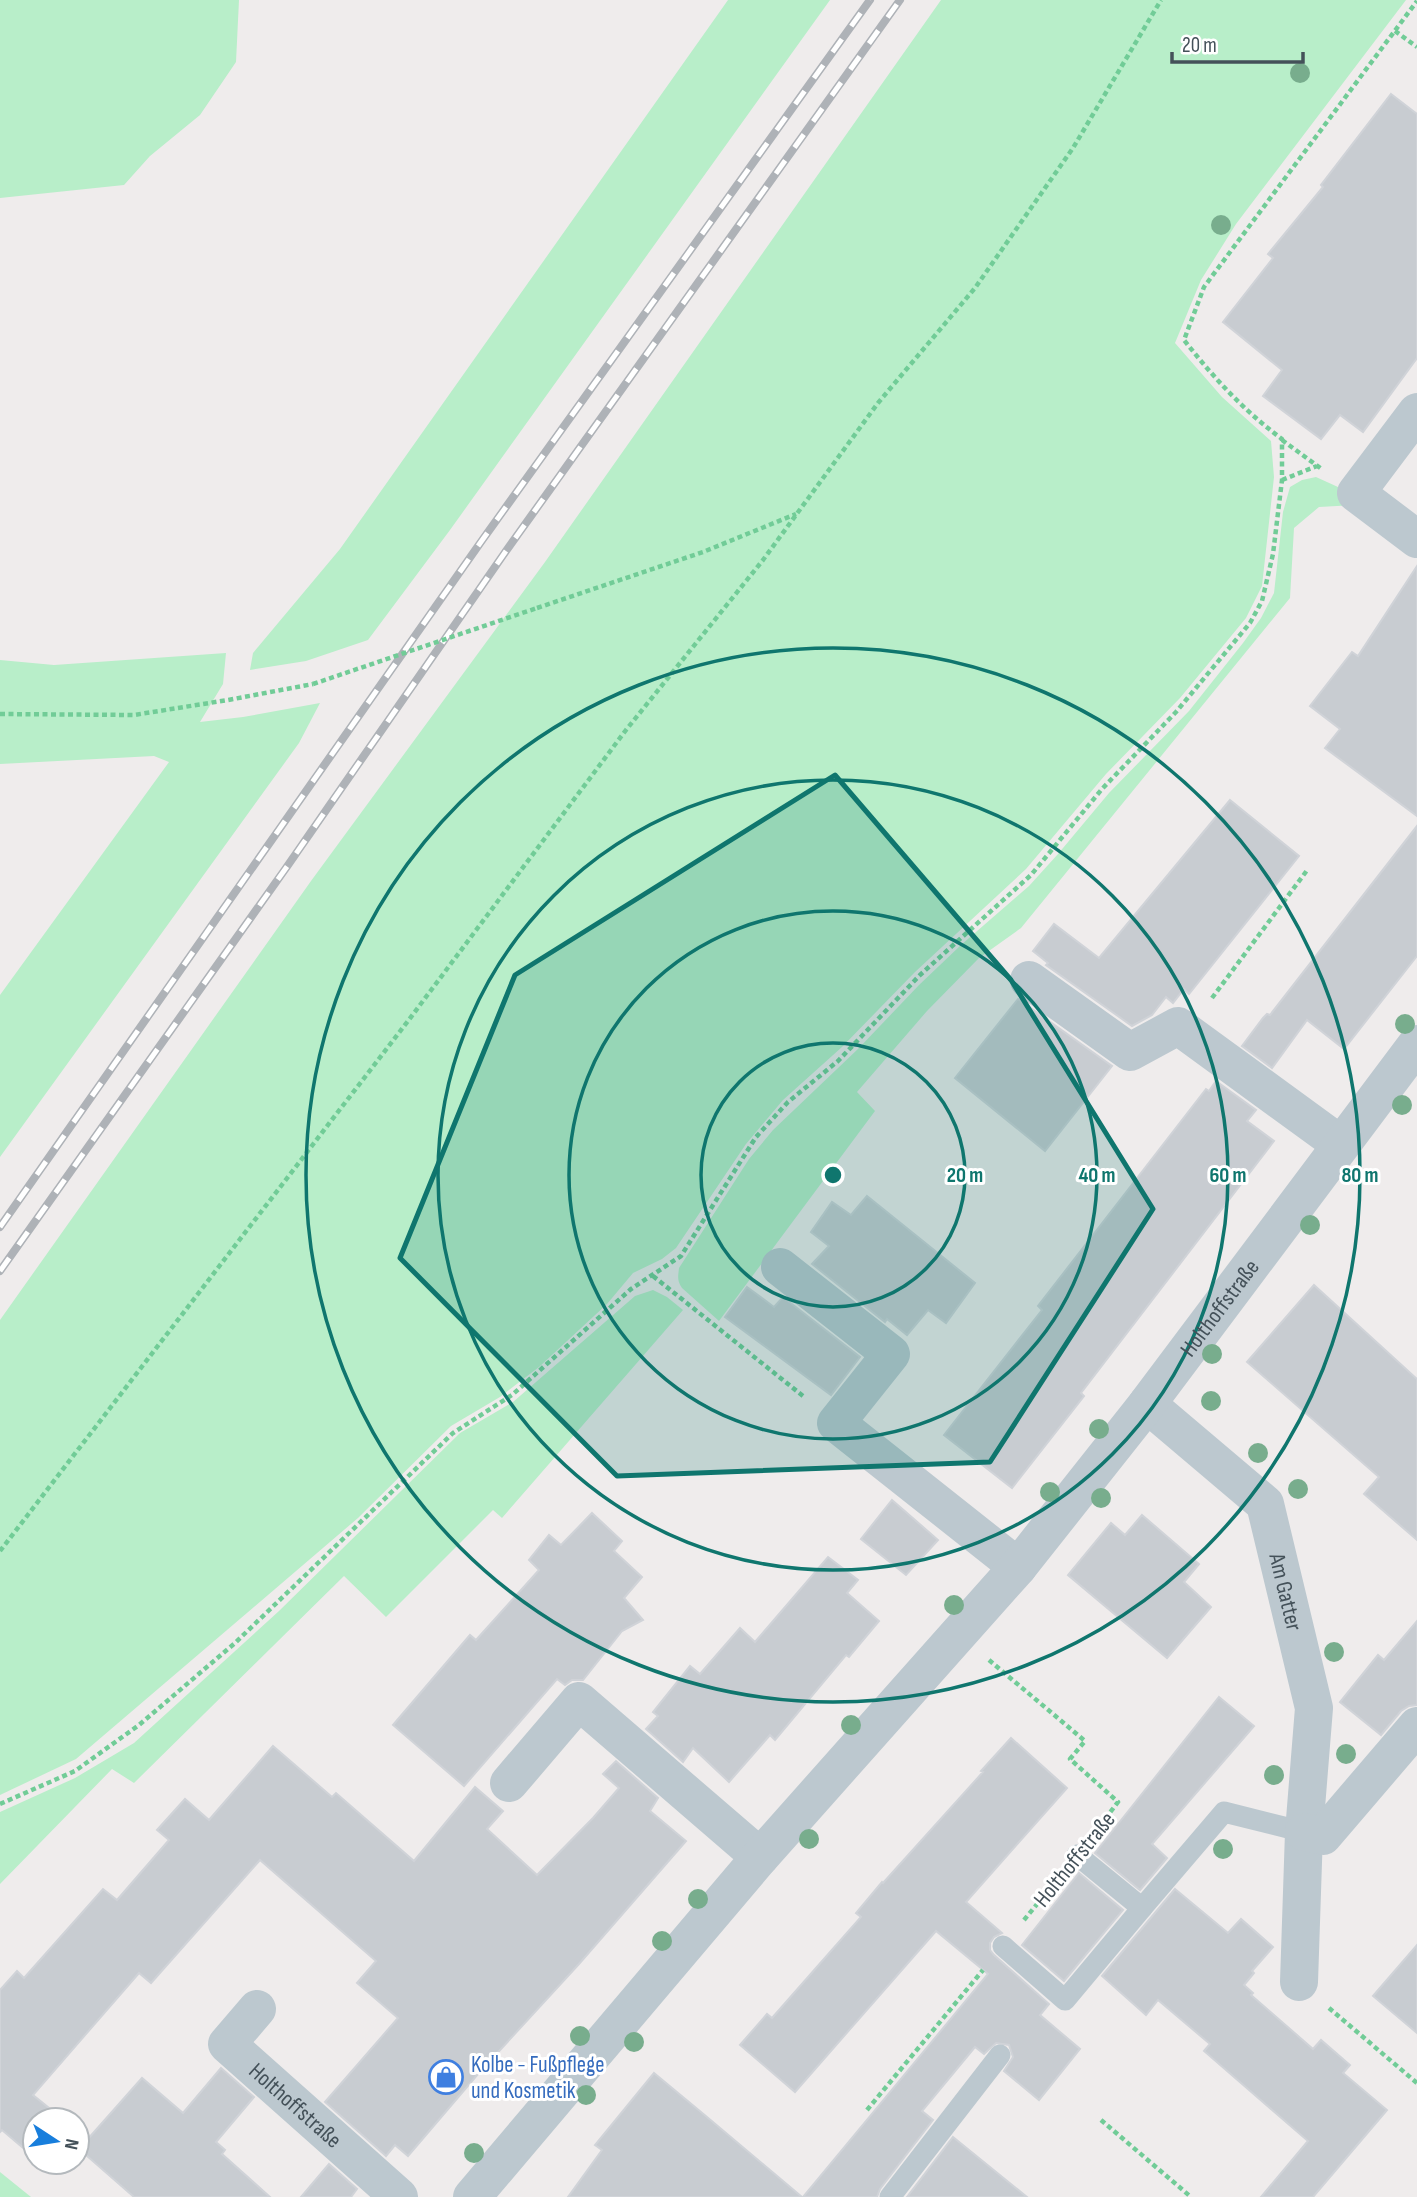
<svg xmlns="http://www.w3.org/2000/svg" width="1417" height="2197" font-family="'Sofia Sans Condensed',sans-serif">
  <rect width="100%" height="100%" fill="#efecec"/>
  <g fill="#b8eec9">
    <polygon points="0,0 239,0 236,62 200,115 150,156 124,185 0,198"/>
    <polygon points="728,0 830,0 450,530 368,640 306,661 250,670 253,653 340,549"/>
    <polygon points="941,0 1406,0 1236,224 1201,280 1175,343 1222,397 1271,441 1274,477 1262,586 1246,618 1180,698 1106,774 1026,869 915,972 842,1047 783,1100 746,1144 676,1248 662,1259 633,1273 607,1304 539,1367 500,1397 451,1426 358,1518 76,1759 0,1795 0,1320 311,881 545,562"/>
    <path d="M1316 477 1338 487 1355 505 1319 507 1294 528 1290 598 1021 928 979 958 927 1011 857 1092 875 1111 719 1321 682 1288C677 1281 678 1277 679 1268L749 1159 773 1130 859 1048 919 985 961 945 1029 886 1058 854 1109 793 1189 711 1243 643 1261 618 1274 593 1283 512 1290 487 1302 480Z"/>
    <polygon points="226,653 223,684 200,722 243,717 320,703 299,743 0,1157 0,995 169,762 154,756 0,764 0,660 54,665"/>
    <polygon points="653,1290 667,1297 683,1310 502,1518 493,1510 386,1617 344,1576 134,1783 112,1769 0,1884 0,1812 75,1778 134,1743 279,1611 460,1433 513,1402 635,1296"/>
    <polygon points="0,2172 31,2197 0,2197"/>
  </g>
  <g fill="#c8ccd1" stroke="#d0d3d8" stroke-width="2">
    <polygon points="1391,94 1417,114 1417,358 1363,432 1340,415 1321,439 1263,396 1282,370 1223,322 1273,258 1268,254 1323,187 1321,185"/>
    <polygon points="1417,566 1417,816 1325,748 1340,729 1310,706 1352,652 1358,656"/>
    <polygon points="1230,800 1299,856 1189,994 1184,989 1173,1003 1166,997 1152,1015 1132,1026 1046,965 1048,963 1033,951 1054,924 1099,958"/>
    <polygon points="1417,826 1417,956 1344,1049 1307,1020 1272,1068 1242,1046 1263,1018 1267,1014 1270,1015"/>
    <polygon points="1018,999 1112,1066 1045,1151 955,1078"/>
    <polygon points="1216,1081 1256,1110 1247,1121 1274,1141 1081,1393 1084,1396 1012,1488 944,1435 1042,1310 1038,1306 1206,1089 1209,1091"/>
    <polygon points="867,1196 975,1283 946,1323 928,1310 907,1335 887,1319 885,1322 812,1264 829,1246 811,1232 832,1202 851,1215"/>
    <polygon points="1314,1285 1417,1379 1417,1540 1364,1494 1379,1477 1247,1362"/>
    <polygon points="747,1287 774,1307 783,1297 860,1357 831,1395 725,1317"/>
    <polygon points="892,1500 938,1540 906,1575 861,1539"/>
    <polygon points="592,1513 622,1541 614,1551 642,1577 624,1598 643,1620 622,1631 583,1680 572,1680 565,1685 557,1679 464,1786 393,1725 470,1635 476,1640 539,1570 529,1560 549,1535 561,1545"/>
    <polygon points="1142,1515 1199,1564 1184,1582 1211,1607 1167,1658 1068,1575 1111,1523 1125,1535"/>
    <polygon points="828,1557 858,1580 847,1593 879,1621 849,1657 846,1655 775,1740 770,1735 729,1782 693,1748 683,1762 646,1729 658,1716 653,1712 690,1666 700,1674 740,1628 755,1642"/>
    <polygon points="1417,1621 1417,1705 1409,1706 1401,1711 1381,1735 1340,1702 1378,1655 1384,1660"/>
    <polygon points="1219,1697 1254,1726 1152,1844 1167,1858 1140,1890 1095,1853"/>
    <polygon points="1011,1738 1067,1788 966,1902 1002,1933 994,1937 990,1943 990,1950 994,1955 1049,2004 1040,2015 1080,2049 1039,2100 1004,2071 1013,2057 1009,2045 996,2043 984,2054 975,2047 922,2111 933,2120 880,2189 877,2197 803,2197 988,1974 936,1931 795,2092 740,2045 767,2014 772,2018 816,1968 861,1917 856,1913 882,1882 883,1883 983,1772 981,1771"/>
    <polygon points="273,1746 332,1797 336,1793 414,1861 475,1787 503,1811 487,1829 537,1875 593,1818 619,1788 603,1774 616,1761 658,1798 650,1811 686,1841 579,1964 478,2074 408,2156 395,2145 386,2156 325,2102 398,2018 357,1983 376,1961 260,1860 151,1983 139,1973 33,2095 64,2120 35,2120 35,2158 2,2130 0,2132 0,1990 17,1971 24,1978 103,1889 117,1900 169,1840 157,1830 185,1799 209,1820"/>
    <polygon points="1079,1873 1123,1910 1064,1981 1022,1945"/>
    <polygon points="1175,1889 1228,1933 1241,1919 1273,1947 1252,1971 1254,1973 1244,1985 1253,1993 1251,1995 1313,2049 1321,2040 1350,2065 1343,2073 1387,2110 1313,2197 1261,2197 1308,2141 1204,2051 1210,2044 1158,2000 1146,2015 1102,1976"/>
    <polygon points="1417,1945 1417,2033 1373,1996"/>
    <polygon points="221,2068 254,2097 216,2142 225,2150 222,2154 270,2197 134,2197 79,2149 142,2078 183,2113"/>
    <polygon points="654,2073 707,2117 802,2197 568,2197 602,2150 595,2145"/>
    <polygon points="953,2137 1027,2197 907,2197"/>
    <polygon points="329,2164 357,2189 351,2197 301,2197"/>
  </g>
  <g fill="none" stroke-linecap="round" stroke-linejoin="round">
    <g stroke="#71cc97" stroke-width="4.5" stroke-dasharray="5 3.5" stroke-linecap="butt">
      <polyline points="1395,31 1417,47"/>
      <polyline points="1282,440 1323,470"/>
      <polyline points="1282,480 1317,466"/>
      <polyline points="537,608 703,552 796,514"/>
      <polyline points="0,714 134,715 228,700 313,684"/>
      <polyline points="1212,998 1308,869"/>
      <polyline points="653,1276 803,1396"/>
      <polyline points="0,1551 408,1021 626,730 763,560 878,403 975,288 1073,148 1161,0"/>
      <polyline points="989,1660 1085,1741 1070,1759 1118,1802 1096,1831"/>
      <path d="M0 1804 75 1771 139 1725 235 1643 453 1433 512 1395 631 1289 681 1256 756 1137 788 1102 838 1061 920 975 1031 875 1102 789 1176 712 1250 623 1262 601 1273 554 1282 480V439C1244 411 1213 377 1184 340L1204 287 1417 1"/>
      <polyline points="1024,1920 1056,1881"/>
      <polyline points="1329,2008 1417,2083"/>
      <polyline points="867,2110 983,1970"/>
      <polyline points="1101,2120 1191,2197"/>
    </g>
    <g stroke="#bcc8cf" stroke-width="21">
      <polyline points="1142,1908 1224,1812 1304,1832"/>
      <polyline points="1003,1946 1065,2000 1142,1908 1077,1855"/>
      <polyline points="890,2197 1000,2055"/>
    </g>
    <g stroke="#bcc8cf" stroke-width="38">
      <polyline points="1417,412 1356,493 1417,539"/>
      <polyline points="1029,980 1130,1052 1178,1026 1340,1144"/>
      <polyline points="780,1267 891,1354 836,1423 1018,1567"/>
      <path id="s1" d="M1147 1404 1265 1504 1314 1708 1304 1832 1299 1982"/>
      <polyline points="509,1783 579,1701 760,1857"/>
      <polyline points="1304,1832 1323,1836 1417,1726"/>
      <path id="s2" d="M257 2009 227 2044 399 2197"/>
      <path id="s3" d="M472 2197 760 1857 1018 1567 1147 1404 1417 1044"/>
    </g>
    <g stroke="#aeb2b7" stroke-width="8">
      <g id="rail">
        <polyline points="0,1227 483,539 870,0"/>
        <polyline points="0,1271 286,868 506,551 900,0"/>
      </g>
    </g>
    <use href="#rail" stroke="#fff" stroke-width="5" stroke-dasharray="16" stroke-linecap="butt"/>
    <polyline stroke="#71cc97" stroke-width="4.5" stroke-dasharray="5 3.5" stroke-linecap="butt" points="313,684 537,608"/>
  </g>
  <g fill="#78ad8d">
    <circle cx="1300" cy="73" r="10"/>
    <circle cx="1221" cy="225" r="10"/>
    <circle cx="1405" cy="1024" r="10"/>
    <circle cx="1402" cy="1105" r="10"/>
    <circle cx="1310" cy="1225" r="10"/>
    <circle cx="1212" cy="1354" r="10"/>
    <circle cx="1211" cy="1401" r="10"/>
    <circle cx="1099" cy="1429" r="10"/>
    <circle cx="1258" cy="1453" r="10"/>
    <circle cx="1298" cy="1489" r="10"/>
    <circle cx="1050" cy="1492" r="10"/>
    <circle cx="1101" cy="1498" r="10"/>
    <circle cx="954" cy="1605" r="10"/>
    <circle cx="1334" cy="1652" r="10"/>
    <circle cx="851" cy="1725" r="10"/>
    <circle cx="1346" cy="1754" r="10"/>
    <circle cx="1274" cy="1775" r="10"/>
    <circle cx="809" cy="1839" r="10"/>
    <circle cx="1223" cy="1849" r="10"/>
    <circle cx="698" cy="1899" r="10"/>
    <circle cx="662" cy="1941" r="10"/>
    <circle cx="580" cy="2036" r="10"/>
    <circle cx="634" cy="2042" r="10"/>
    <circle cx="586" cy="2095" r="10"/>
    <circle cx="474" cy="2153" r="10"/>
  </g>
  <path fill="#0f766e" fill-opacity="0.2" stroke="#0f766e" stroke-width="5" stroke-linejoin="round" d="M835 775 1011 980 1153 1209 990 1462 617 1476 400 1258 515 975Z"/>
  <g fill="none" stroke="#0f766e" stroke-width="3.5">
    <circle cx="833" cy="1175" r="132"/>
    <circle cx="833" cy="1175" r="264"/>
    <circle cx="833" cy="1175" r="395"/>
    <circle cx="833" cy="1175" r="527"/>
  </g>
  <defs>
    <g id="shop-ring" transform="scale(1.75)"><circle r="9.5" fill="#fff" stroke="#3f7fe0" stroke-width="1.5"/><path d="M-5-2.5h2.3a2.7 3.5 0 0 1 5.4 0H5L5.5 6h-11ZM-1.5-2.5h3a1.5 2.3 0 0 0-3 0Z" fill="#3f7fe0"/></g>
  </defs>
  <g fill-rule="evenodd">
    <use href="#shop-ring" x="446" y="2077"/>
  </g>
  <g text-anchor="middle" stroke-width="6" stroke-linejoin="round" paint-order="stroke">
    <g font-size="23" fill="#445159" stroke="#fff">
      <text dy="8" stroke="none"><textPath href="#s3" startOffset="1162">Holthoffstraße</textPath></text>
      <text dy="8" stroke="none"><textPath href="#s1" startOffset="245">Am Gatter</textPath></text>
      <text transform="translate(1074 1859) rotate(-51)" y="8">Holthoffstraße</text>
      <text dy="8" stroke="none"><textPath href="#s2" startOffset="138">Holthoffstraße</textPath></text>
    </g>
    <g font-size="23" fill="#366cbe" stroke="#fff" text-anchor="start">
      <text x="471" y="2072">Kolbe - Fußpflege<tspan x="471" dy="26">und Kosmetik</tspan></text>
    </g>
  </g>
  <circle cx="833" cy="1175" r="10" fill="#0f766e" stroke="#fff" stroke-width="3.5"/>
  <g font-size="21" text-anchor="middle" font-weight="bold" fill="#0f766e" stroke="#fff" stroke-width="6" stroke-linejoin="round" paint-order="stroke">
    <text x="965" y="1182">20 m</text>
    <text x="1097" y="1182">40 m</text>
    <text x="1228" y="1182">60 m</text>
    <text x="1360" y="1182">80 m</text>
  </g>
  <g transform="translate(56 2141) rotate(102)"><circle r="33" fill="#ffffff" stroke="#b4b9bd" stroke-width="2"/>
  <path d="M0-5L12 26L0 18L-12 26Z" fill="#187edc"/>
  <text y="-10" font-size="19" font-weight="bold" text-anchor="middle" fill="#445159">N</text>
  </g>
  <path d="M1172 52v10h131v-10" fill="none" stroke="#445159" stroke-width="3.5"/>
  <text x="1182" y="52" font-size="21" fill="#445159" stroke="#ffffff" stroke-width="5" paint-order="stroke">20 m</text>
</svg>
